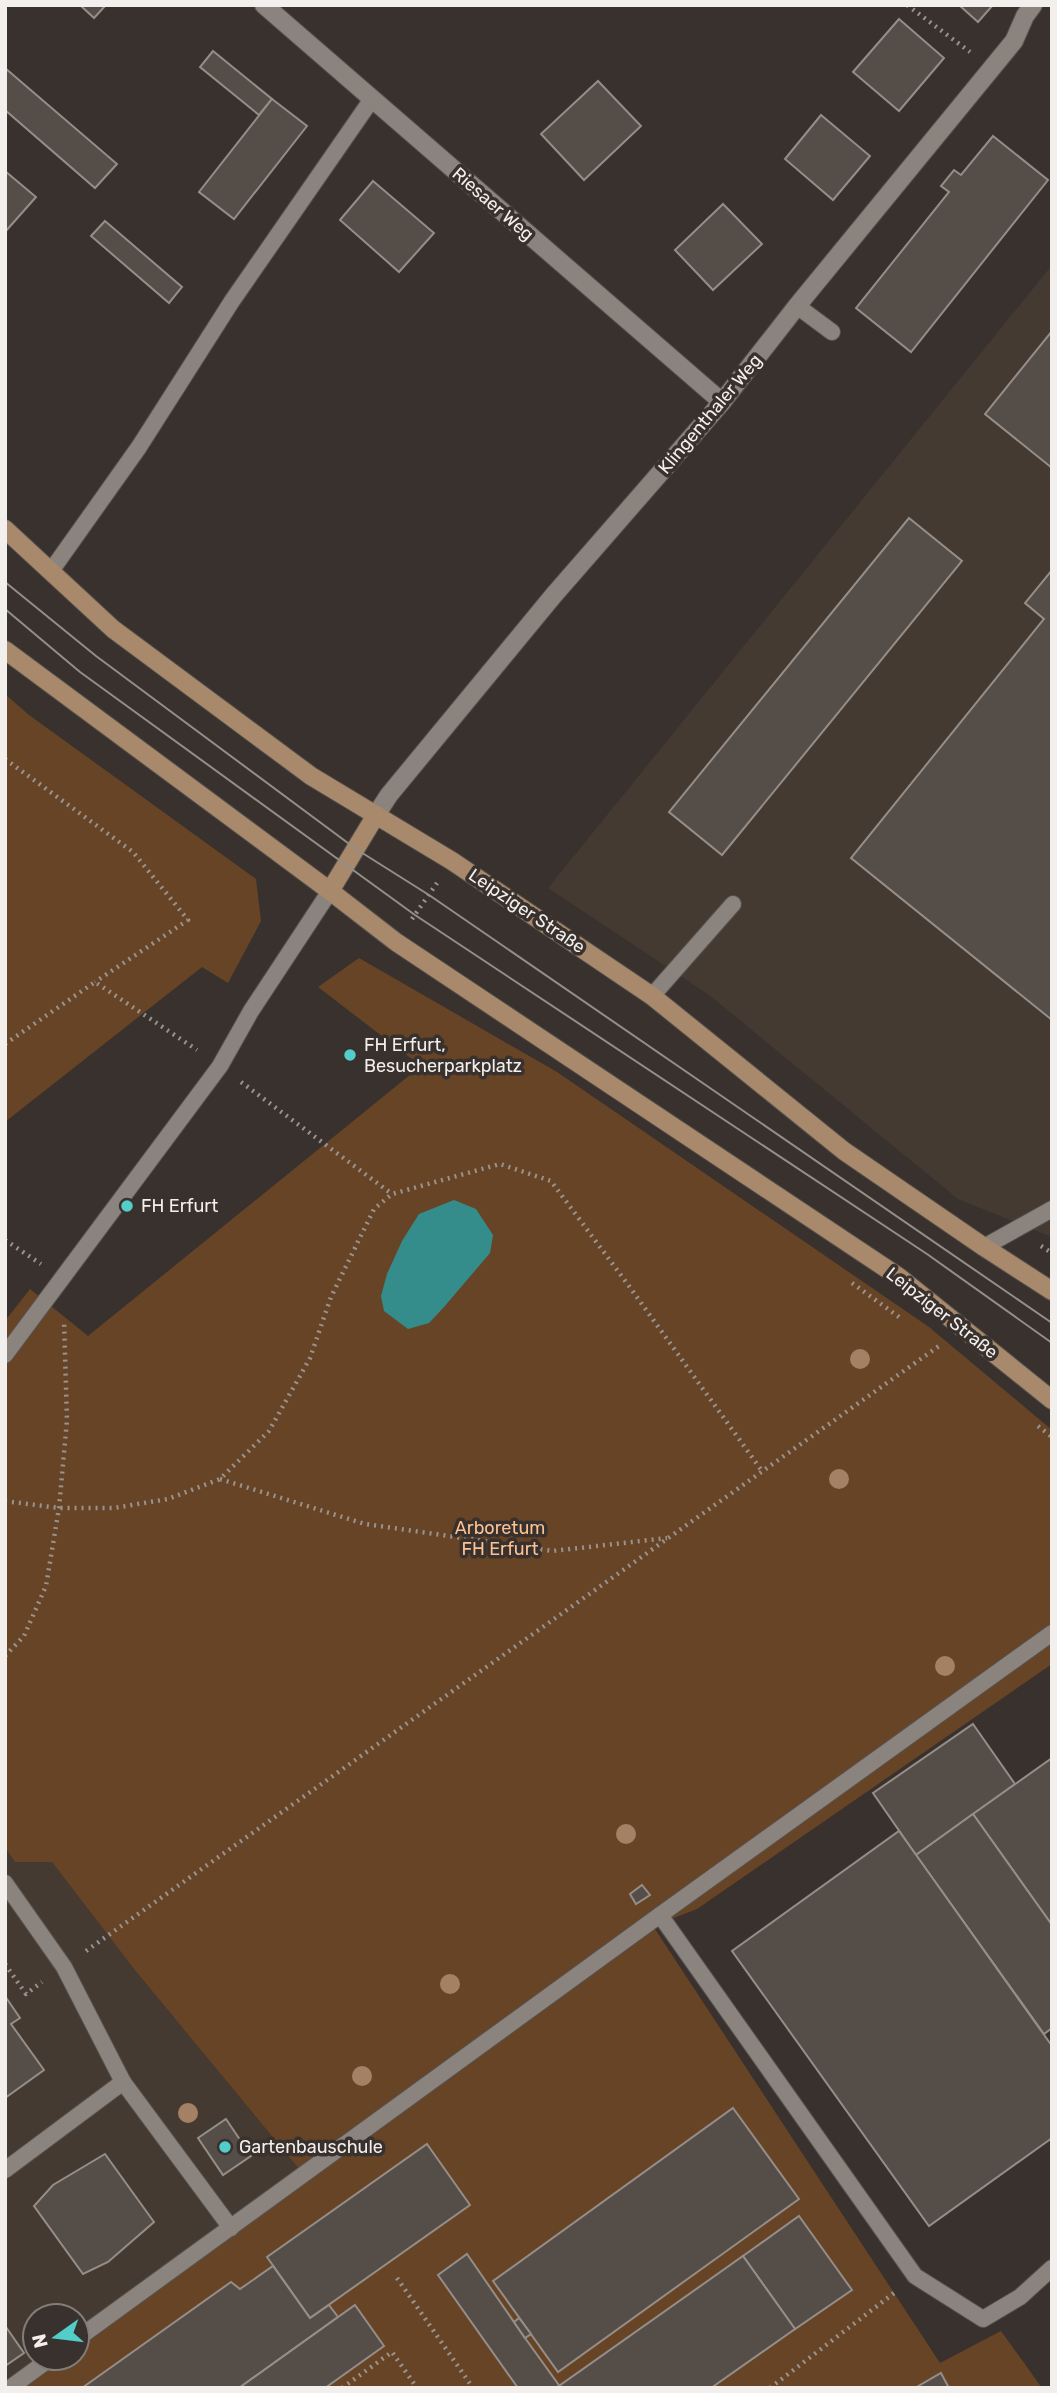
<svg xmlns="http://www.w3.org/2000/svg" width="1057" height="2393" font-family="Rubik,sans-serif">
  <rect width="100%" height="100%" fill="#38312d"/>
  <g fill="#453a31">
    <polygon points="1052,265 1052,1237 958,1199 709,995 548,888"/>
    <polygon points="5,1847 16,1862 52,1862 134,1969 304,2175 77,2335 77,2316 35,2316 35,2358 44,2358 5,2385"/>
  </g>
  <g fill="#684426">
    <polygon points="5,694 29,715 256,879 261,921 228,983 202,967 5,1122"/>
    <polygon points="359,958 557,1072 929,1327 1052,1430 1052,1664 697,1909 653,1926 940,2363 1001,2331 1042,2388 5,2388 44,2358 77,2358 77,2335 304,2175 134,1969 52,1862 15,1862 5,1847 5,1321 30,1289 88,1336 421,1066 318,987"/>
  </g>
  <polygon fill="#348d8b" points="454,1200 476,1209 493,1235 490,1253 444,1307 429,1323 408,1329 384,1311 381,1296 387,1274 402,1241 419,1214"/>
  <g fill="#544d48" stroke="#958d88" stroke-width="2">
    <polygon points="80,5 106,5 94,18"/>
    <polygon points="959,5 993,5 978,22"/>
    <polygon points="899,19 944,58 899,111 853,72"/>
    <polygon points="213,51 272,99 259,115 200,67"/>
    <polygon points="5,68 117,164 95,188 5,110"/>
    <polygon points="598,81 641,126 584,180 541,134"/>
    <polygon points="272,99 307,126 234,219 199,192"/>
    <polygon points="821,115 870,156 833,200 785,159"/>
    <polygon points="993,136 1048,180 911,352 856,308 949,192 941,186 954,170 961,175"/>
    <polygon points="5,171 36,197 5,232"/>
    <polygon points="373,181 434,233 399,272 340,220"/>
    <polygon points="723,204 762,244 713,290 675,250"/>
    <polygon points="105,221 182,287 169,303 91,236"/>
    <polygon points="1052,331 1052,468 985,414"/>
    <polygon points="909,518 962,561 722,855 669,812"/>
    <polygon points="1052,570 1052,1020 851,858 1044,619 1025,603"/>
    <polygon points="973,1724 1015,1784 916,1855 873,1793"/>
    <polygon points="1052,1758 1052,1925 973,1814"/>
    <polygon points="973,1814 1052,1925 1052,2028 1044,2034 916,1855"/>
    <polygon points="899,1831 1052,2046 1052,2138 929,2226 732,1951"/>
    <polygon points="642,1885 650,1895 636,1904 630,1894"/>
    <polygon points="5,1996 20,2018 11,2024 44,2070 5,2098"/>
    <polygon points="733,2108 799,2199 558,2372 493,2281"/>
    <polygon points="226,2119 251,2156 223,2175 198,2138"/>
    <polygon points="427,2144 470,2205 310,2318 267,2257"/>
    <polygon points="105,2154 154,2222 108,2262 83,2274 34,2206 53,2185"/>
    <polygon points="799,2216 852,2290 795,2329 743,2256"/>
    <polygon points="467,2254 525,2338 561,2388 518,2388 438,2275"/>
    <polygon points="743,2256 795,2329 711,2388 561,2388 559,2386"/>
    <polygon points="273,2266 310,2318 329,2305 338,2317 239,2388 82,2388 231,2282 240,2289"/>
    <polygon points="355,2305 384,2346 325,2388 239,2388"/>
    <polygon points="519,2318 531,2334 525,2338 514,2322"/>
    <polygon points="6,2327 24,2353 5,2366 5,2328"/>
    <polygon points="941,2373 949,2388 915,2388"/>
  </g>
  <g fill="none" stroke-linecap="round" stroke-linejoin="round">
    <g stroke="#56514d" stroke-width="18">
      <g id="service">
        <polyline points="797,306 832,332"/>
        <polyline points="51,571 139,447 232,301 372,99"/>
        <polyline points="652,996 733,904"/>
        <polyline points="984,1247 1052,1209"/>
        <polyline points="5,1355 220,1066 251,1011 330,891"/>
        <polyline points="1052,1633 660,1915 915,2276 983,2319 1020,2297 1052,2268"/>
        <polyline points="5,1883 64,1967 123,2082"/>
        <polyline points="5,2170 123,2082 231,2228"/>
        <polyline points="77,2339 660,1915"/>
        <polyline points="10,2388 51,2358"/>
      </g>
    </g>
    <g stroke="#56514d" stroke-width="20">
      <g id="minor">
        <polyline points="264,5 722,402"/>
        <polyline points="376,815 389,795 553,596 722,402 797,306 1014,41 1025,16 1033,5"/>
      </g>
    </g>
    <g stroke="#56514d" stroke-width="20">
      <g id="secondary">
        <polyline points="5,529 113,629 311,776 452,861 652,996 844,1151 984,1247 1052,1291"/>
        <polyline points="5,650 330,891 396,942 899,1277 1052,1400"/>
        <polyline points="330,891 376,815"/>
      </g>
    </g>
    <g stroke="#999390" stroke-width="4.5" stroke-dasharray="2 5" stroke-linecap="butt">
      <polyline points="907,5 970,52"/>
      <polyline points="5,759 133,852 188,920 95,982"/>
      <polyline points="412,919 437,883"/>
      <polyline points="5,1044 95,982 197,1050"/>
      <polyline points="241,1082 392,1194"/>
      <polyline points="5,1240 41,1264"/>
      <polyline points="1041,1246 1052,1253"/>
      <polyline points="852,1283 899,1317"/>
      <polyline points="1038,1426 1052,1437"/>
      <polyline points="220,1479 365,1524 553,1551 667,1538"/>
      <polyline points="5,1501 59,1508 114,1508 168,1499 220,1479 269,1431 310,1358 331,1297 374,1209 392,1194 500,1164 551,1181 626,1282 762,1471"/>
      <polyline points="5,1656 24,1636 46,1586 59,1508 67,1420 64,1321"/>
      <polyline points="86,1951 939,1346"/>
      <polyline points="5,1964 26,1994 42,1982"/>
      <polyline points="397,2278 473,2388"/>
      <polyline points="342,2388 392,2352 417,2388"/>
      <polyline points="770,2388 894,2293"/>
    </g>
    <use href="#service" stroke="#8b847e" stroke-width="16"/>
    <use href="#minor" stroke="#8b847e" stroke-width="18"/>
    <use href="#secondary" stroke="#a9896b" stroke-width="18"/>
    <g stroke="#948e8a" stroke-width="2">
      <polyline points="5,582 96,656 356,849 429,895 1052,1323"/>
      <polyline points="5,609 80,672 415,915 927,1254 1052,1343"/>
    </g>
  </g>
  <g fill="#a48165">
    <circle cx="860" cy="1359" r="10"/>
    <circle cx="839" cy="1479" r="10"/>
    <circle cx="945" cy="1666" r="10"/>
    <circle cx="626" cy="1834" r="10"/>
    <circle cx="450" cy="1984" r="10"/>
    <circle cx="362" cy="2076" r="10"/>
    <circle cx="188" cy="2113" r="10"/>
  </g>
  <g fill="#53cdca" stroke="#38312d" stroke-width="2.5">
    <circle cx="350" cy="1055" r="7"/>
    <circle cx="127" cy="1206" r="7"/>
    <circle cx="225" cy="2147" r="7"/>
  </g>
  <g text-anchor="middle" stroke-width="7" stroke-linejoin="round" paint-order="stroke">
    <g font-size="18" fill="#f3efec" stroke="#38312d">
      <text transform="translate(493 204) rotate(41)" y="6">Riesaer Weg</text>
      <text transform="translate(710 414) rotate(-50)" y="6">Klingenthaler Weg</text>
      <text transform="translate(527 911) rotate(34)" y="6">Leipziger Straße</text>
      <text transform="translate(942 1313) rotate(38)" y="6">Leipziger Straße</text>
    </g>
    <g font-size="18" fill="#f3efec" stroke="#38312d" text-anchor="start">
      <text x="364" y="1051">FH Erfurt,<tspan x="364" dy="21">Besucherparkplatz</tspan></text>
      <text x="141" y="1212">FH Erfurt</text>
      <text x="239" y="2153">Gartenbauschule</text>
    </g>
    <g font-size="18" fill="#fcc293" stroke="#38312d">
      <text x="500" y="1534">Arboretum<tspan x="500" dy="21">FH Erfurt</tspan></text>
    </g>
  </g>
  <rect width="1057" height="2393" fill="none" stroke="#f3efec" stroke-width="14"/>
  <g transform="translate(56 2337) rotate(256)"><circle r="33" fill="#38312d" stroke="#837d79" stroke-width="2"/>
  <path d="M0-5L12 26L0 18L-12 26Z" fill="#53cdca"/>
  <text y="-10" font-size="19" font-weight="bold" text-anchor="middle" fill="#f3efec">N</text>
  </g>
</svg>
